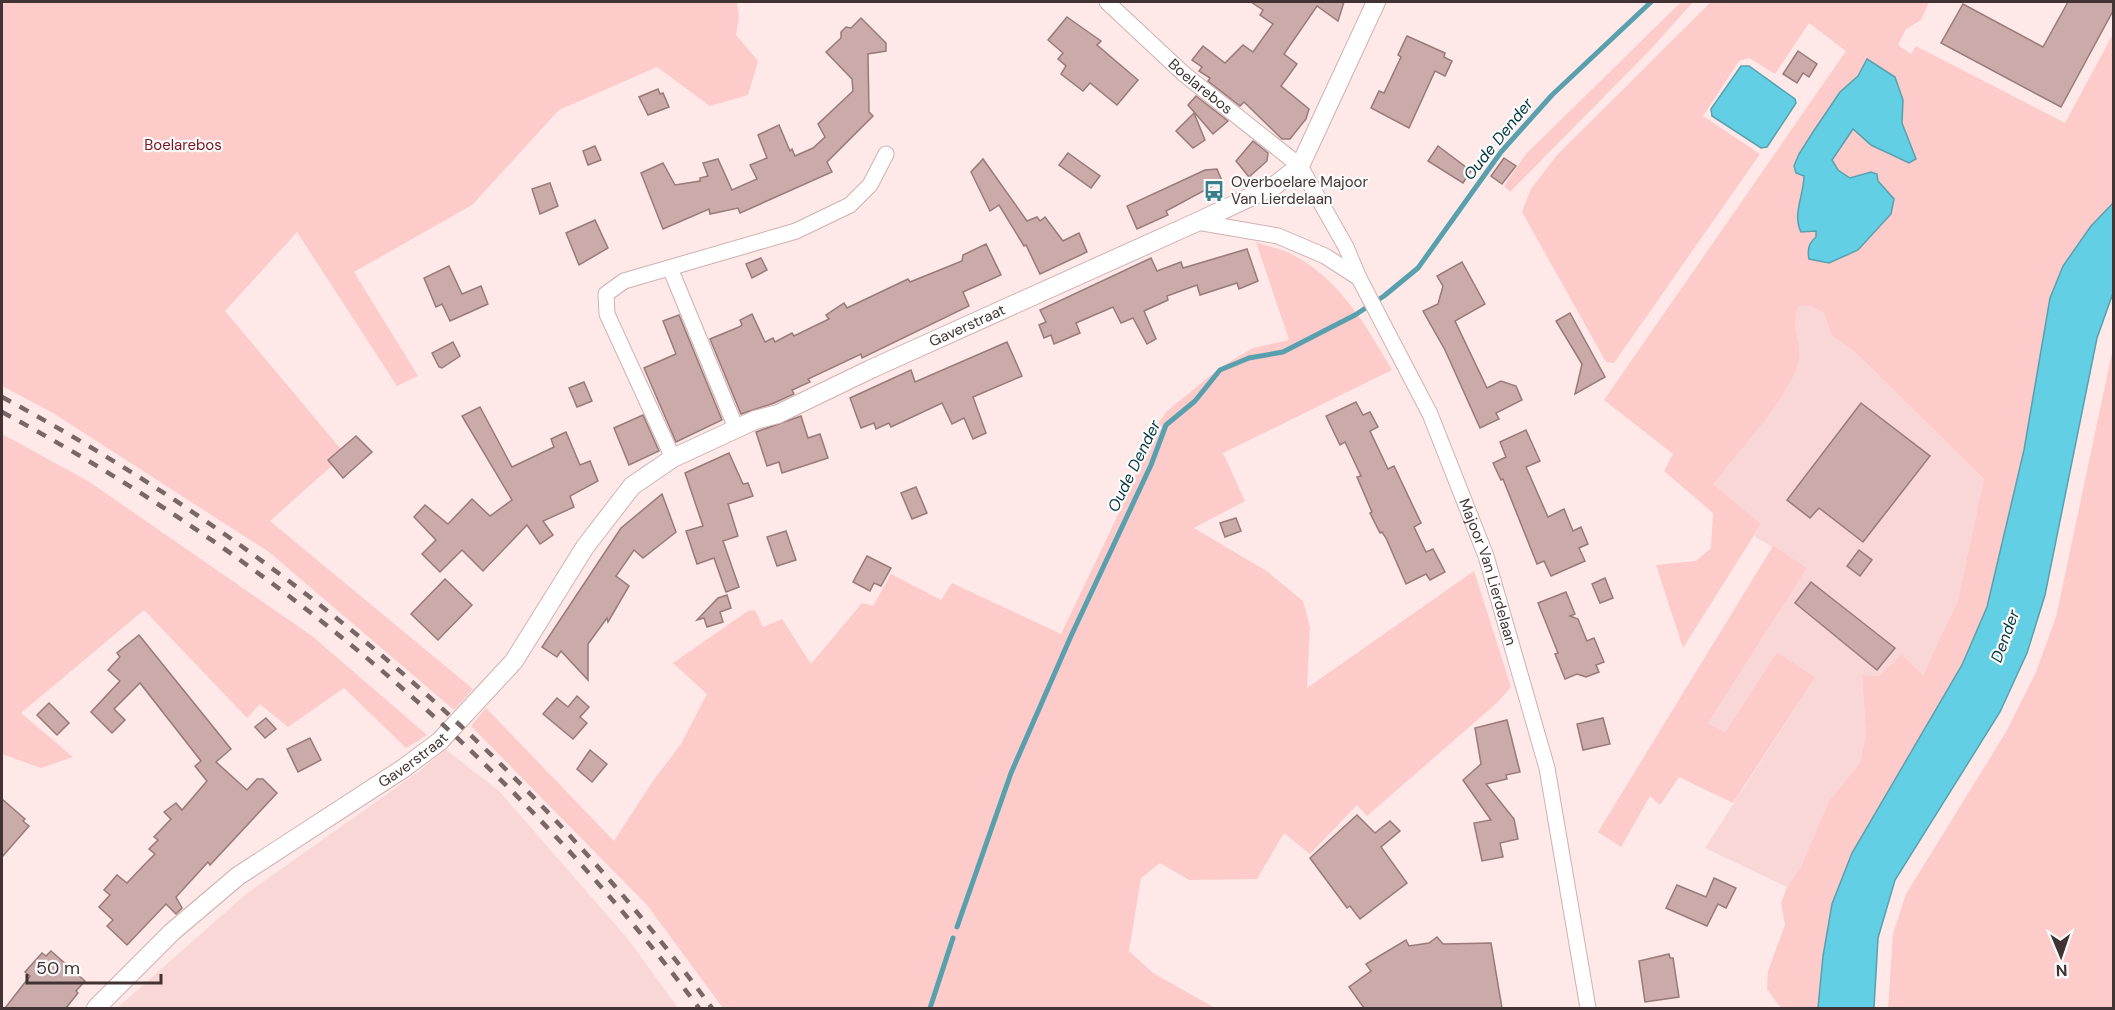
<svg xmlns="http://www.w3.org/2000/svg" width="2115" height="1010" font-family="'DM Sans',sans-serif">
  <rect width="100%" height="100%" fill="#fee9e8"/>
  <g fill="#fad7d7">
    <polygon points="1811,306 1824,313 1831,335 1855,352 1984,479 1958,600 1923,675 1902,654 1879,676 1862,675 1866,734 1860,763 1829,801 1800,869 1787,887 1705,848 1815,677 1777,652 1725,732 1708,723 1807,568 1754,536 1761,524 1712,484 1788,387 1799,357 1795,319 1798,307"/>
    <polygon points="445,749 499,791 627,938 678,1008 117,1008 246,894 421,770"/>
  </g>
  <g fill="#fccbca">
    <polygon points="2,2 737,2 739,17 736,35 758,61 748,95 710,106 657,67 559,110 472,205 354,272 418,376 397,386 297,232 225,311 345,454 270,521 473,689 454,710 269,552 53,413 2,386"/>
    <polygon points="1681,2 1693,2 1651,49 1510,192 1504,186 1526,154"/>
    <path d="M1711,2h218l-8,18 -15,9 -8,16 13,9 5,-8 149,77 48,-89v169l-22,23 -28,39 -13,33 -26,152 -37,157 -25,58 -110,188 -20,51 -9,52 -5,52h-37l-14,-19 1,-18 17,-46 -4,-22 6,-16 13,-18 29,-68 31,-38 6,-29 -4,-59 17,1 23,-22 21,21 35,-75 26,-121 -129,-127 -24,-17 -7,-22 -13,-7 -13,1c-7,22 3,33 1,51 -5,35 -63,96 -86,126l48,40 -78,124 -27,-83 40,-4 15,-13 2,-35 -49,-42 9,-17 -69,-54 242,-349 -37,-28 -34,51 -26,-16 -10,3 -36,55 57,38 -146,209 -8,-1 -84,-150 9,-23 26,-34z"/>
    <path d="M1256,242c13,5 28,7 39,14 47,26 71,70 97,114l-169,83 22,48 -51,27 74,44 35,29 7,26 -3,61 167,-117 37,116 -13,15 -131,114 -10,-11 -47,49 -26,-21 -27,46 -68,1 -29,-17 -19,15 -12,73 24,22 62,35h-492l-76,-103 -176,-179 15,-18 128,133 39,-60 28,-37 26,-50 -34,-31 75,-52 7,-1 8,17 19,-8 29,45 51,-61 11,3 18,-32 50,26 11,-17 109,51 67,-140 24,-61 14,-21 55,-45 32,-19 36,-8z"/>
    <polygon points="2113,348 2113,1008 1888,1008 1893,934 1906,894 2006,732 2036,672 2056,617"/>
    <polygon points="2,434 88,481 312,636 427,735 406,748 344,688 288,727 260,704 247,718 144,610 21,713 73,757 41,768 2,754"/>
    <polygon points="1773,546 1807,568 1708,723 1725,732 1777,652 1815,677 1733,803 1679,777 1660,805 1650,796 1621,847 1598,832"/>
  </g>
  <g fill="#63cfe4" stroke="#59a0af" stroke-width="1.5">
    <path d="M1867,59l28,18 8,23 -1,23 14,36 -7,4 -38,-18 -18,-16 -21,31 6,10 12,8 21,-6 6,2 1,7 16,18 -3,15 -33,36 -29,13 -20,-4c-2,-10 0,-16 7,-22v-6l-15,1c-9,-18 3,-37 3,-56l-8,-3 -2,-7 5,-12 14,-22 27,-40 18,-16z"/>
    <polygon points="1741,66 1749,66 1795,99 1796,103 1767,147 1761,148 1712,116 1711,109"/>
    <polygon points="2113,203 2113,293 2097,338 2045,595 2027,653 2000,712 1895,880 1878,938 1874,1008 1818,1008 1823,956 1832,904 1852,853 1962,665 1987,607 2024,450 2050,298 2063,266 2091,226"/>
  </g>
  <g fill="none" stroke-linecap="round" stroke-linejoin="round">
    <g stroke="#59a0af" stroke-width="5">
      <polyline points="957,927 1011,773 1071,636 1151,465 1166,425 1195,401 1220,370 1249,358 1283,352 1355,315 1384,296 1418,268 1501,152 1552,95 1651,2"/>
      <polyline points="930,1008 953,938"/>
    </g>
  </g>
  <g fill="#cbaaaa" stroke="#987a79" stroke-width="1.5">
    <polygon points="1251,2 1344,2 1338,21 1317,6 1284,54 1297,64 1281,86 1309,109 1306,119 1290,139 1282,139 1244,102 1240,106 1208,81 1210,78 1199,71 1202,67 1192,60 1203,46 1225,63 1243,45 1253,52 1273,24 1260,15 1263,10"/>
    <polygon points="2068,2 2114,2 2114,9 2061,107 1941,43 1963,4 2043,47"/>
    <polygon points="1067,17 1101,41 1097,45 1138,80 1117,105 1090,83 1083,91 1061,74 1066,66 1058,59 1063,53 1048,40"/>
    <polygon points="861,18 886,43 886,51 868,54 869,112 873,116 827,162 832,172 740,213 738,208 710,214 709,209 663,229 641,173 663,163 675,185 700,181 700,178 708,176 703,163 718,159 732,190 757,179 750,165 767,158 758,135 779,125 790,151 792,149 795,156 813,148 825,137 818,124 853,91 852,79 826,52 841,38 841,32 846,27 851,28"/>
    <polygon points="1407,36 1445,53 1444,57 1452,61 1445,76 1435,71 1409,128 1371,108 1379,91 1384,93 1401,57 1398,55"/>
    <polygon points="1798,51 1817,64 1809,77 1803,73 1797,83 1783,74"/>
    <polygon points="658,89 660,94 663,93 669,107 648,115 639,97"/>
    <polygon points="1196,96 1228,121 1213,134 1188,105"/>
    <polygon points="1194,113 1205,140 1193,148 1176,131"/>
    <polygon points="1253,141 1268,153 1267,161 1249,177 1236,161"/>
    <polygon points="595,146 601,160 588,165 583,151"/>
    <polygon points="1438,146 1471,171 1463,183 1428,161"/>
    <polygon points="1068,153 1100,176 1091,188 1059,165"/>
    <polygon points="1504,158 1516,166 1502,184 1491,176"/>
    <polygon points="983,159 1027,221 1037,217 1040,221 1045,217 1063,241 1079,233 1087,252 1040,274 1026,245 1024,246 999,205 990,211 971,172"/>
    <polygon points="1217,169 1222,181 1166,211 1168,215 1137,229 1127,206 1205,170"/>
    <polygon points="550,183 558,206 540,214 532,189"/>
    <polygon points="595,220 608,248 579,265 566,233"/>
    <polygon points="986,244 1001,275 963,292 969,306 862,358 861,354 808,379 810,382 792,390 794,394 774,403 741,414 710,339 739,327 742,325 740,320 752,314 765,342 773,338 775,342 792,333 794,336 829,319 826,315 844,303 847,308 908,279 910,282 962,261 963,255"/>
    <polygon points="1247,249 1258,281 1239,289 1237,283 1200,295 1197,285 1167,296 1168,300 1144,311 1156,339 1147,344 1133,318 1121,323 1113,307 1076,323 1080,333 1054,344 1051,335 1044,338 1039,325 1046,322 1040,310 1151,258 1157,271 1181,262 1183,268"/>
    <polygon points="761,258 767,270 752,278 746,264"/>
    <polygon points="1462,262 1485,304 1455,321 1487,388 1501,381 1516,386 1522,400 1496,413 1499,419 1480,428 1445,350 1423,311 1438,304 1443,286 1437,276"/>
    <polygon points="449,266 462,294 481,286 488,304 450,321 442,304 436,307 424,278"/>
    <polygon points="1570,313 1605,377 1575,394 1582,364 1556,321"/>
    <polygon points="679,315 722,420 676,442 644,368 676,354 663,321"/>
    <polygon points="453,342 460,356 442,368 439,367 432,353"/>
    <polygon points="1007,342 1022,376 973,397 986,433 973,439 964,418 952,424 942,403 891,427 889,423 876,429 874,423 861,428 850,398 911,370 915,382"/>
    <polygon points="584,382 592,401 577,407 569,388"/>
    <polygon points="1356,402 1363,415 1370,412 1378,427 1370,431 1388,469 1394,466 1421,523 1414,527 1426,552 1433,549 1445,572 1430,580 1426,574 1406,584 1386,538 1382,532 1380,533 1370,513 1372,512 1357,477 1361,476 1345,442 1340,445 1326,416"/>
    <polygon points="1861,403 1930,456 1863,542 1819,508 1810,518 1787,500"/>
    <polygon points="480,407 512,467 554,447 551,439 566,432 580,465 590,461 598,481 570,496 574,507 543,521 553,535 540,544 527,525 483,571 462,550 440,572 422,554 436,540 414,517 425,505 448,524 472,499 490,516 512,500 462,416"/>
    <polygon points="643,415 659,451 629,465 614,428"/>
    <polygon points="801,416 808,438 820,434 828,458 782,473 779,462 767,466 756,432"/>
    <polygon points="1526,430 1540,461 1526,467 1548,517 1564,509 1573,531 1581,527 1588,544 1579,548 1585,561 1551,576 1544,561 1537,564 1503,479 1501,480 1493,463 1506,457 1500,442"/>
    <polygon points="356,436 372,452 343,478 328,460"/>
    <polygon points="729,453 743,484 748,483 753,496 728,504 738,536 723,541 739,587 726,592 714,558 697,564 686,531 703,526 685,473"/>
    <polygon points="916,487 927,513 912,519 901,493"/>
    <polygon points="662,494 676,532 643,558 634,550 616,576 629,586 608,622 607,618 588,644 588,680 561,651 557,657 542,647 621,528"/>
    <polygon points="1236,518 1241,531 1225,537 1220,523"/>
    <polygon points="786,531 796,560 777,566 767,537"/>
    <polygon points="1859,550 1872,560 1860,576 1847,566"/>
    <polygon points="867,556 891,568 881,586 874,583 870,591 853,582"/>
    <polygon points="1605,578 1613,598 1600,603 1592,584"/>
    <polygon points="445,579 472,605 438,640 411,614"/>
    <polygon points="1811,582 1895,648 1877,670 1795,603"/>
    <polygon points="1566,592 1575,614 1570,616 1578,619 1587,641 1594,638 1604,662 1596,665 1599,672 1586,677 1577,674 1565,679 1555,654 1558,653 1538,603"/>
    <polygon points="727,595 731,608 720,612 723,622 707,627 704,618 697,620 718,598"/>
    <polygon points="139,635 231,749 216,762 247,790 257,779 263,779 277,793 210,865 208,862 176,897 182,908 176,914 166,904 127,945 107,926 113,920 99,907 110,895 104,890 117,875 127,883 145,864 155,854 149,849 158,840 154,837 171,819 164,812 176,803 182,810 207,781 195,766 201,761 140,683 114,709 125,720 112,733 91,712 120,681 108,670 120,657 117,653"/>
    <polygon points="577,696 589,707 580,717 587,723 573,739 543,714 557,698 568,707"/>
    <polygon points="49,703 69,723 57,735 37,715"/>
    <polygon points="266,718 276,729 265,738 255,727"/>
    <polygon points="1603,718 1610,744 1583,750 1577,724"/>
    <polygon points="1507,720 1520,772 1506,775 1507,779 1486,784 1514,819 1518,839 1500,843 1503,857 1482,861 1474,823 1491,820 1463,780 1481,764 1475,728"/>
    <polygon points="310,738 321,760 298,772 287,749"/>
    <polygon points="590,750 607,764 592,782 577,769"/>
    <polygon points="2,799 25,819 23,821 29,826 2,857"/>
    <polygon points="1357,815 1375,833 1390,821 1400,831 1381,847 1407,883 1360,919 1350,906 1347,908 1310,858"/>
    <polygon points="1714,878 1736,888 1726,908 1718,904 1707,926 1666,908 1677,885 1706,897"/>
    <polygon points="1437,937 1443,944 1491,943 1502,1008 1364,1008 1349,987 1371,971 1366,964 1406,940 1409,946 1429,943"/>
    <polygon points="51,951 85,981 76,991 78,993 66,1008 5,1008 30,976 25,972 42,953 46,956"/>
    <polygon points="1669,954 1670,958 1673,958 1679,997 1645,1002 1639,961"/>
  </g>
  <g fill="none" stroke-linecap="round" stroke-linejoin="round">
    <defs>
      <g id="minor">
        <path id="s1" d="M1107,2l77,72 116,92 46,81 13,31 71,136 56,142 61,212 41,240"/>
        <polyline points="1197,222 1278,236 1325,256 1359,278"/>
        <polyline points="670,268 736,428"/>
        <polyline points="673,458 607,314 606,294 624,281 796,231 850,205 870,185 886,154"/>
      </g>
      <g id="tertiary">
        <path id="s2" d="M96,1008l76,-76 66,-56 166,-108 36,-27 74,-80 71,-114 47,-61 41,-28 82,-38 23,-6 93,-45 326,-147 77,-36 26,-20 76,-164"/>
      </g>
    </defs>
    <use href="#minor" stroke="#d1b0af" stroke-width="17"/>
    <use href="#tertiary" stroke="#d1b0af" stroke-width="20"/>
    <use href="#minor" stroke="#fff" stroke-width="15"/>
    <use href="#tertiary" stroke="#fff" stroke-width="18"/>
    <g stroke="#776766" stroke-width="4.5" stroke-dasharray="10 10" stroke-linecap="butt">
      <path d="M2,397c276,148 524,358 710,611"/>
      <path d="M2,412c272,146 512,348 697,596"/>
    </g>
  </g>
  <defs>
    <symbol id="bus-bare" viewBox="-9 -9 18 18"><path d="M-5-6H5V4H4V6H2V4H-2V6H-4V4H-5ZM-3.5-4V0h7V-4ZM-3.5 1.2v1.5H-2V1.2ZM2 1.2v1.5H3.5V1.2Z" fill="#397e8b" stroke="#fbfbfb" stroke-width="2.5" paint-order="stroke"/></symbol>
  </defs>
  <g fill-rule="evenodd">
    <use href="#bus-bare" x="1199" y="176" width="30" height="30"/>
  </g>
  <g text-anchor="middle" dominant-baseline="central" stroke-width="4.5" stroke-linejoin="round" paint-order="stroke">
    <g font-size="15" fill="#413333" stroke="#fbfbfb">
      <text stroke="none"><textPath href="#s1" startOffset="126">Boelarebos</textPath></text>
      <text stroke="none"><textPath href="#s2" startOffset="1130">Gaverstraat</textPath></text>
      <text stroke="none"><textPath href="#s1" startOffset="702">Majoor Van Lierdelaan</textPath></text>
      <text stroke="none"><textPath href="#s2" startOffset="404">Gaverstraat</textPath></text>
    </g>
    <g font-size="15" fill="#791523" stroke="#fbfbfb">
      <text x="183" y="145">Boelarebos</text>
    </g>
    <g font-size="15" fill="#413333" stroke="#fbfbfb" text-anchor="start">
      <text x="1231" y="182">Overboelare Majoor<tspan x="1231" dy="17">Van Lierdelaan</tspan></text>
    </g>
    <g font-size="16" font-style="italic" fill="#00363f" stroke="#fbfbfb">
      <text transform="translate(1498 139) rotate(-51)">Oude Dender</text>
      <text transform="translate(1134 466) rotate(-64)">Oude Dender</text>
      <text transform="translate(2005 636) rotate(-70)">Dender</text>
    </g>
  </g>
  <rect width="2115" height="1010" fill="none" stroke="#413333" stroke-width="6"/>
  <g transform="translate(2061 956) rotate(178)" stroke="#fbfbfb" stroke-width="4.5" paint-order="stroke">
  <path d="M0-4.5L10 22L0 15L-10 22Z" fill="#413333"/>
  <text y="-9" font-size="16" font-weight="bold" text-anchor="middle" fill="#413333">N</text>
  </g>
  <path d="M27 974v9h134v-9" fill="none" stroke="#413333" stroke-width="3"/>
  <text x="36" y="974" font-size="18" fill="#413333" stroke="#fbfbfb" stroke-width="4.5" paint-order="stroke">50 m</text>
</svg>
